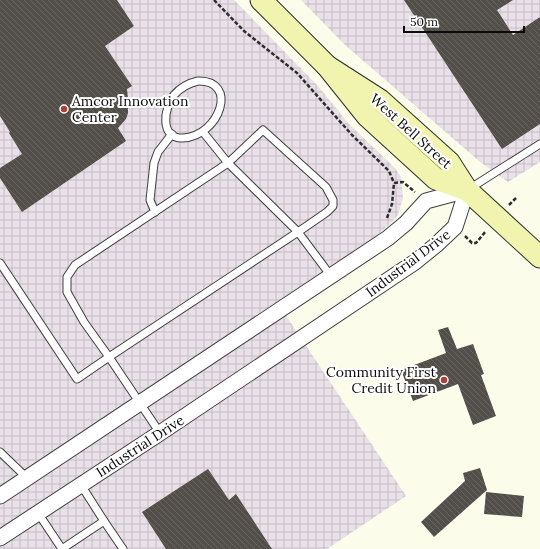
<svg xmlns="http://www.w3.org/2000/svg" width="540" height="549" font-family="Lora,serif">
  <defs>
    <pattern id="industrial-grid" width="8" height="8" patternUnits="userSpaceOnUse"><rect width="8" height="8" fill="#e9e0e8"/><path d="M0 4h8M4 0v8" fill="none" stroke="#c6bfc6"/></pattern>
    <pattern id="building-back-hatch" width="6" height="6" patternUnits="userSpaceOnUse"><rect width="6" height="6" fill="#524e49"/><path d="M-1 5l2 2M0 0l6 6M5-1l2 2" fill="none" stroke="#66635f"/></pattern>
  </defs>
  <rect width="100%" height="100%" fill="#fcfceb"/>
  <g fill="url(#industrial-grid)">
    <polygon points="0,0 234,0 318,86 349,124 395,168 401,177 403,198 398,215 392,222 380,233 277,302 406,496 327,549 0,549"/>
    <polygon points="301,0 540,0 540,162 508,182 479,161 345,45"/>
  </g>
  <g fill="url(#building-back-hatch)">
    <polygon points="0,0 117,0 134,26 105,46 132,86 127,89 128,99 128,113 126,119 118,128 126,141 22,212 0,178 0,168 22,154 9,133 10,132 0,116"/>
    <polygon points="404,0 513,0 497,10 513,35 540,17 540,124 502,149"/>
    <polygon points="448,327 457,349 473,344 484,374 481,375 496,416 473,425 458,384 413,401 401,370 446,353 438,330"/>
    <polygon points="480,468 487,490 434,537 421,522 465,481 463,473"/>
    <polygon points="208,469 229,500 236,494 272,549 166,549 142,512"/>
    <polygon points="486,492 524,496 522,517 484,514"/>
  </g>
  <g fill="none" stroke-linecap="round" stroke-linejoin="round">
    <defs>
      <g id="service">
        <path d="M198,81c41,-1 22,55 -15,57 -24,1 -19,-31 -9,-43 7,-8 15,-12 24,-14z"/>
        <polyline points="203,132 228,163 263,130 326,187 333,200 333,206 327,212 298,232 109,357 84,322 67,292 67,277 75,265 228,163 294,228 298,232 331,276"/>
        <polyline points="469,189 540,144"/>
        <polyline points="155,212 150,200 154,163 158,152 172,134"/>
        <polyline points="0,263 77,379 109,357 160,433"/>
        <polyline points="0,452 27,478"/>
        <polyline points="81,485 104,521"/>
        <polyline points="38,513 62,549"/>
        <polyline points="62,549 104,521 123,549"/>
      </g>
      <g id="minor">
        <polyline points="0,496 388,238 406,223 426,201 467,190"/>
        <polyline points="0,538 160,433 415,262 436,245 455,227 467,190"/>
      </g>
      <g id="secondary">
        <polyline points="261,0 327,66 367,116 436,179 467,190"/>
        <polyline points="327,66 380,100 449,162 467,190 540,257"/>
      </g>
    </defs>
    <use href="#service" stroke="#3e3e3e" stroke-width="9"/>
    <use href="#minor" stroke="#3e3e3e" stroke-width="17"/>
    <use href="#secondary" stroke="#2d2d2d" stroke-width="23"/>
    <g stroke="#2d2d2d" stroke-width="2.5" stroke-dasharray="4 2" stroke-linecap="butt">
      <polyline points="214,0 244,31 297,73 352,135 389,171 394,183"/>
      <polyline points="509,205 516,198"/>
      <polyline points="387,218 392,204 394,183 403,182 415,192"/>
      <polyline points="465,236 472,243 476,243 486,231"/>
    </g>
    <use href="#service" stroke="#fff" stroke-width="7"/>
    <use href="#minor" stroke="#fff" stroke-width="15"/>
    <use href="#secondary" stroke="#f1f4af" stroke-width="21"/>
  </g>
  <g fill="#a84236" stroke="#fff" stroke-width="1.5">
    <circle cx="64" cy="109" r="4"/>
    <circle cx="444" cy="380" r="4"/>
  </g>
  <g text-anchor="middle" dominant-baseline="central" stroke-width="4" stroke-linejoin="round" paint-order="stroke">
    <g font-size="14" fill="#0b0b0b" stroke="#fff" text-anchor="start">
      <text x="72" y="101">Amcor Innovation<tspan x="72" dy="16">Center</tspan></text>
      <text x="436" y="372" text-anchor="end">Community First<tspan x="436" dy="16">Credit Union</tspan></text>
    </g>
    <g font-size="14" fill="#0b0b0b" stroke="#fff">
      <text transform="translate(411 131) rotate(42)">West Bell Street</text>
      <text transform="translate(408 263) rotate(-37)">Industrial Drive</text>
      <text transform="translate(140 446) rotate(-33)">Industrial Drive</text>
    </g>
  </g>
  <path d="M404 26v6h120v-6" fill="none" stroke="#0b0b0b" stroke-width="2"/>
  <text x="410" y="26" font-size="12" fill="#0b0b0b" stroke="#ffffff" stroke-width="3" paint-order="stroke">50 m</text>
</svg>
